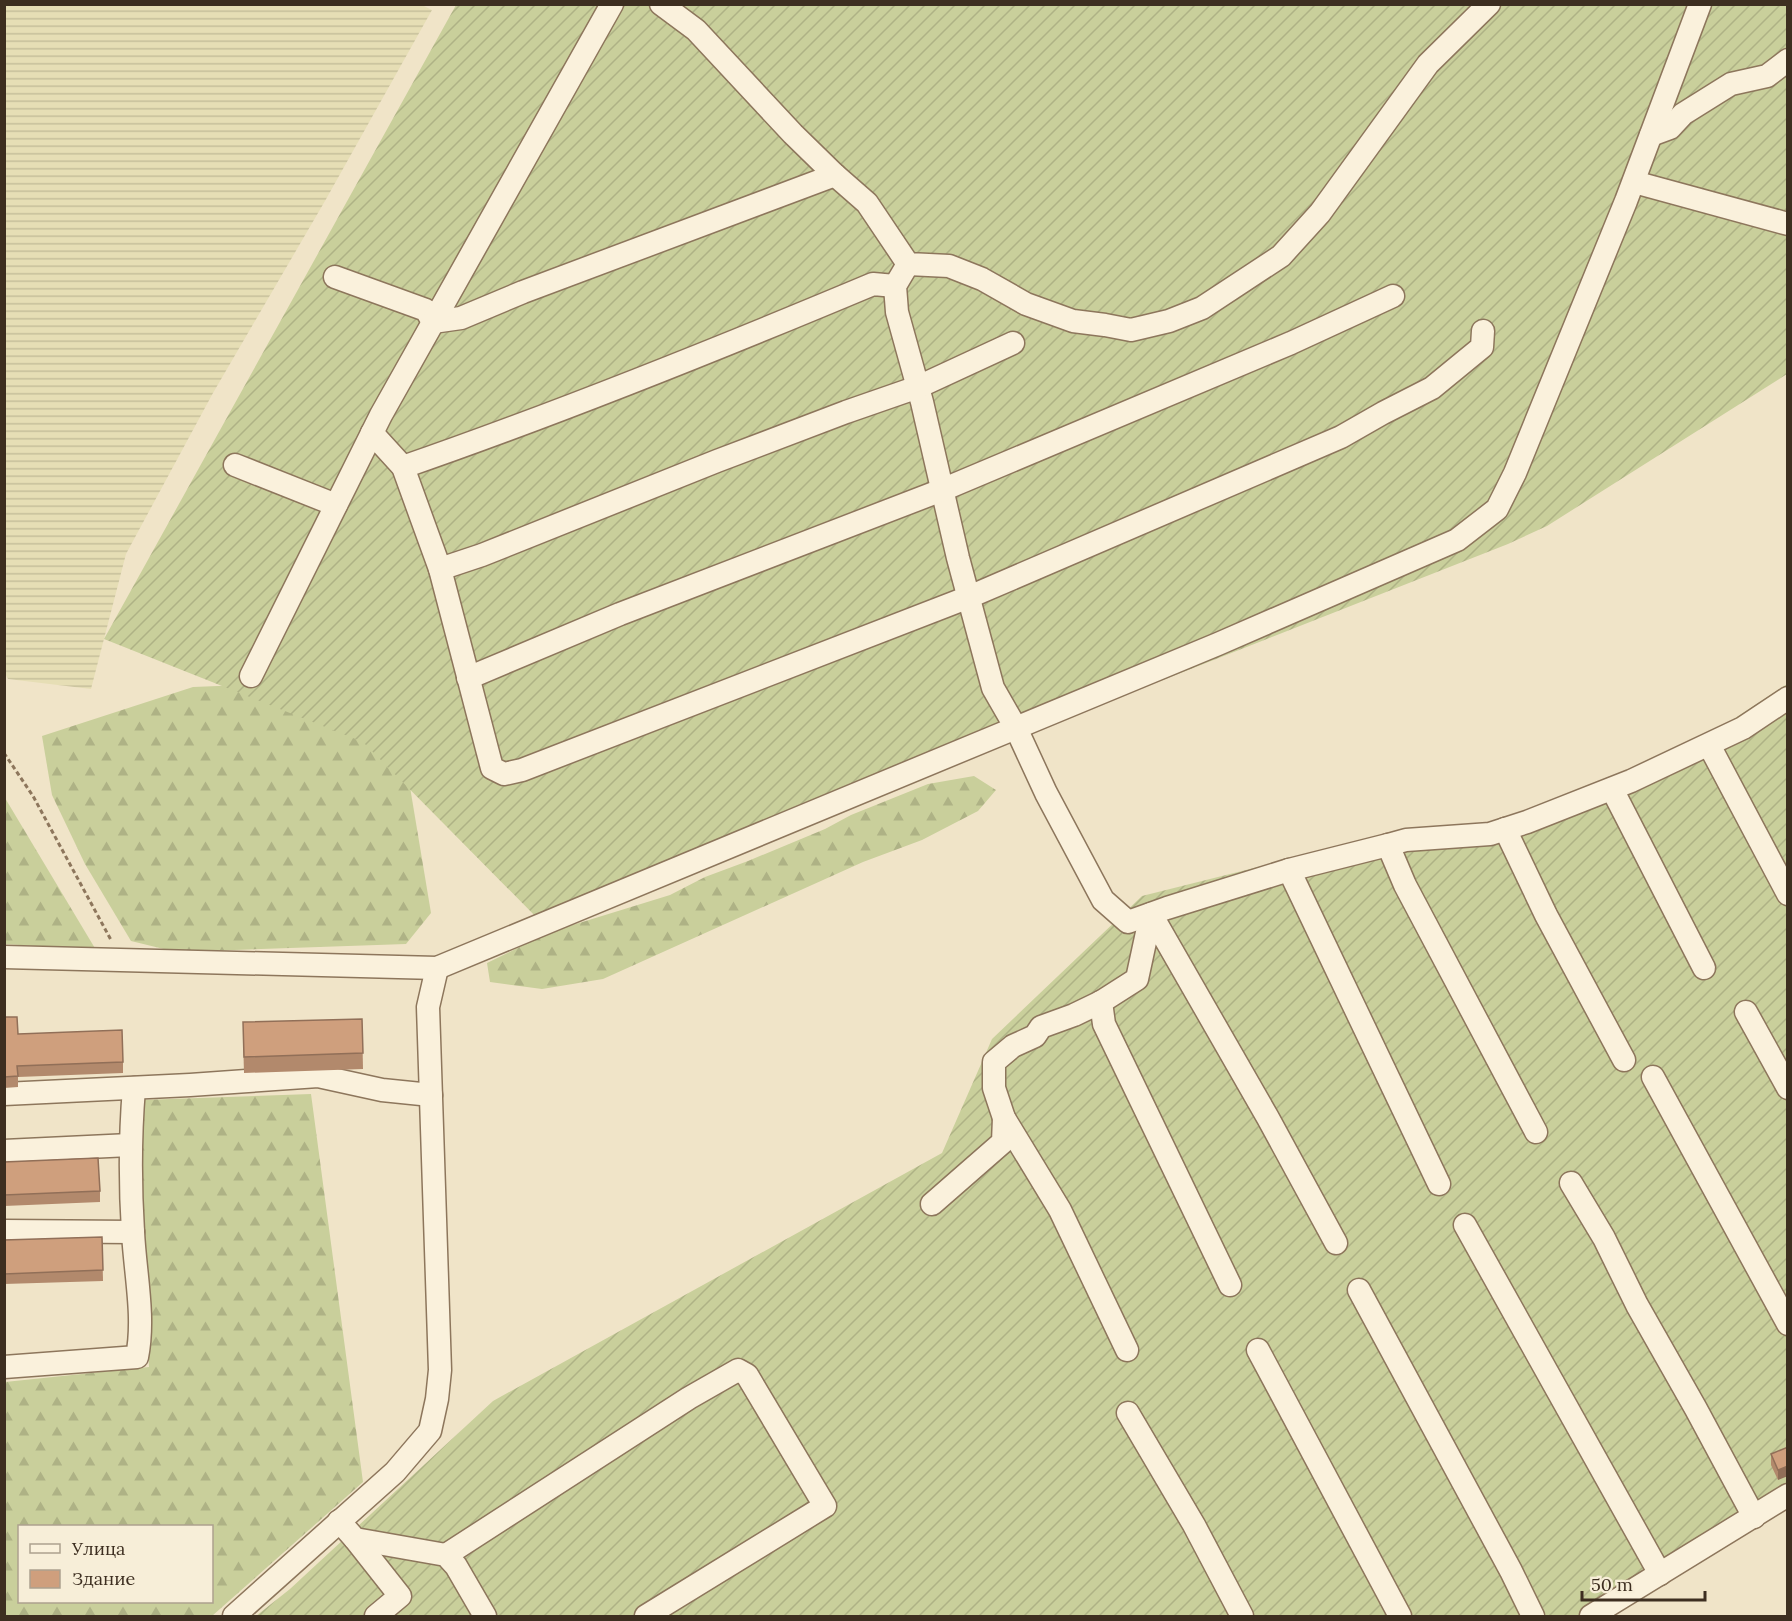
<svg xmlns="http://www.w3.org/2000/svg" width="1792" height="1621" font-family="Lora,serif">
  <defs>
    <pattern id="farmland-rules" width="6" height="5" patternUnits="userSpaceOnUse" patternTransform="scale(1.5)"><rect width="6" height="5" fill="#e6deb5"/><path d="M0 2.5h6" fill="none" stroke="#c6bf9b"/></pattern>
    <pattern id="forest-firs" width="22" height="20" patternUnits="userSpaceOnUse" patternTransform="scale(1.5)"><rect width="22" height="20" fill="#c9cf9b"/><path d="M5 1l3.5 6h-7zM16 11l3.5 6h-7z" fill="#aeb285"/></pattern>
    <pattern id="garden-furrows" width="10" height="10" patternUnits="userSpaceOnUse" patternTransform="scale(1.5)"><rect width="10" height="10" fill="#c9cf9b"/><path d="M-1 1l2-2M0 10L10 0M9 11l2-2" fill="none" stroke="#aeb285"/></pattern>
  </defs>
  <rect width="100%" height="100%" fill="#f0e4c8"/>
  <polygon fill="url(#farmland-rules)" points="420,4 432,10 325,201 213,393 126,554 91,689 8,679 5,673 4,5"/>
  <g fill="url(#forest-firs)" fill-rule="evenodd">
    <polygon points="272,684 384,702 410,787 431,913 406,944 176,952 131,941 85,864 52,795 42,736 193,687"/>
    <polygon points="974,776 996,790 978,811 922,840 863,862 603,979 542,989 490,982 487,963 550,932 670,895 705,877 748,861 825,829 851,815 928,784"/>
    <polygon points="5,798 96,950 5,944"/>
    <path d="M311,1094l52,388 -151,134h-207v-234l144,-15 -7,-164v-103zM20,1526h192v76h-192z"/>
  </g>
  <g fill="url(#garden-furrows)">
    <polygon points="456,5 1787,5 1787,374 1547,526 1508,544 543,924 363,742 104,639"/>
    <polygon points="1787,684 1787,1502 1593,1616 256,1616 290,1589 493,1401 942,1153 992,1039 1142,896 1394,833 1503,821 1702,740"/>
  </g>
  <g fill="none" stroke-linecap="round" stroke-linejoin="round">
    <defs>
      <g id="minor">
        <polyline points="661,4 696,30 793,134 835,175 867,203 908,264 949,266 982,279 1026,304 1073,321 1105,325 1131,330 1169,321 1202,308 1281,256 1320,213 1428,64 1489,4"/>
        <polyline points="1651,135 1670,128 1683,114 1731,84 1767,76 1788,60"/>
        <polyline points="1634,182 1788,224"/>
        <polyline points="908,264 895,286 897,312 922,402 958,558 993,688 1016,728 1046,793 1103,900 1128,922 1167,908 1289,870 1388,845 1406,840 1490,834 1527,822 1631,781 1743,728 1788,698"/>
        <polyline points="335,277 426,310 433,322 461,318 523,292 835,175"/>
        <polyline points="372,433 403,467 440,569 492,768 504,774 522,770 969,597 1341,437 1383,413 1432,388 1482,347 1483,331"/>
        <polyline points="235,465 336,505"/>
        <path d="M403,467c159,-55 315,-118 470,-183l22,2"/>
        <polyline points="440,569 482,555 717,461 846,412 918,387 1013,343"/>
        <polyline points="251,676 381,415 612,4"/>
        <polyline points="468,678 620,614 942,490 1291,343 1393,296"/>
        <polyline points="1709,745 1788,894"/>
        <polyline points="1612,789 1704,968"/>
        <polyline points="1505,829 1546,915 1624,1060"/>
        <polyline points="1388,845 1405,885 1536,1132"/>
        <polyline points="1289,870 1439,1184"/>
        <polyline points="4,957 437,968 1218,644 1457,540 1497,509 1515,473 1626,201 1700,4"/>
        <polyline points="1101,1002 1104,1024 1230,1285"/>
        <polyline points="1746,1012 1788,1088"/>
        <polyline points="1653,1077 1788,1324"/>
        <polyline points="4,1094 190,1085 318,1076 382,1090 431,1095"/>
        <polyline points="4,1151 130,1145"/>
        <polyline points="1571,1183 1604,1238 1637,1305 1696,1409 1754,1517"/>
        <polyline points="932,1204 1003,1142 1004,1118"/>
        <polyline points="1465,1225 1660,1574"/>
        <polyline points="4,1231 133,1232"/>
        <polyline points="1359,1290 1511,1571 1533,1616"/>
        <polyline points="1127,1350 1060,1210 1004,1118 994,1088 994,1062 1013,1046 1035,1036 1041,1027 1074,1015 1101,1002 1137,979 1151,914 1268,1118 1336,1243"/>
        <polyline points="1258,1350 1400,1616"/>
        <path d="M4,1367l133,-10c8,-40 -2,-84 -4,-125 -3,-48 -3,-96 1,-144"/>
        <polyline points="1128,1413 1194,1525 1242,1616"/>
        <polyline points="339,1521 355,1539 446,1555 456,1566 485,1616"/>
        <polyline points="355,1539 400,1596 376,1616"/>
        <polyline points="446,1555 689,1398 738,1370 747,1375 825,1506 646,1616"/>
        <polyline points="234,1616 395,1472 430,1431 437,1399 440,1370 428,1007 437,968"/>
        <polyline points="1591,1616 1788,1495"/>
      </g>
    </defs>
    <use href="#minor" stroke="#8d765c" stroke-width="25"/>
    <polyline stroke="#8d765c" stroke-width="3" stroke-dasharray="4.5 3" stroke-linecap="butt" points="4,753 33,796 111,940"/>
    <use href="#minor" stroke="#faf1dc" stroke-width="22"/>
  </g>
  <g fill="#b2896c">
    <polygon points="4,1017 18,1034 123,1062 123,1073 18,1077 18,1087 4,1088"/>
    <polygon points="362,1019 363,1069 244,1073 243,1038"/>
    <polygon points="4,1162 100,1191 100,1202 4,1206"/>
    <polygon points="102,1237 103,1281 4,1284 4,1240"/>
    <polygon points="1788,1447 1778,1480 1771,1465 1771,1454"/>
  </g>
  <polygon fill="#916f58" points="1788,1466 1788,1476 1778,1480 1778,1470"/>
  <g fill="#cf9f7d" stroke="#916f58" stroke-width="1.5">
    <polygon points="4,1017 17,1017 18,1034 122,1030 123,1062 17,1066 18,1076 4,1077"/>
    <polygon points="362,1019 363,1053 244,1057 243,1022"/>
    <polygon points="98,1158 100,1191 4,1195 4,1162"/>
    <polygon points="102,1237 103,1270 4,1274 4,1240"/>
    <polygon points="1788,1447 1788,1466 1778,1470 1771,1454"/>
  </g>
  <rect width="1792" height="1621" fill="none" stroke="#3d2e20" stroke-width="12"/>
  <rect x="18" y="1525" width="195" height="78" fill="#f7eed8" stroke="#ada18e" stroke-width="1.5"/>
  <rect x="30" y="1544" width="30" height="9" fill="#faf1dc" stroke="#ada18e" stroke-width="1.5"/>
  <text x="72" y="1555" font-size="18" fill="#3d2e20">Улица</text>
  <rect x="30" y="1570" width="30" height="18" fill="#cf9f7d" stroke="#ada18e" stroke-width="1.5"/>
  <text x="72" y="1585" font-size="18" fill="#3d2e20">Здание</text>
  <path d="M1582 1591v9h123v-9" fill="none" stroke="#3d2e20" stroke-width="3"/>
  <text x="1591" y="1591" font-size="18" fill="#3d2e20" stroke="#f7eed8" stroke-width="4.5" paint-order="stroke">50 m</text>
</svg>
